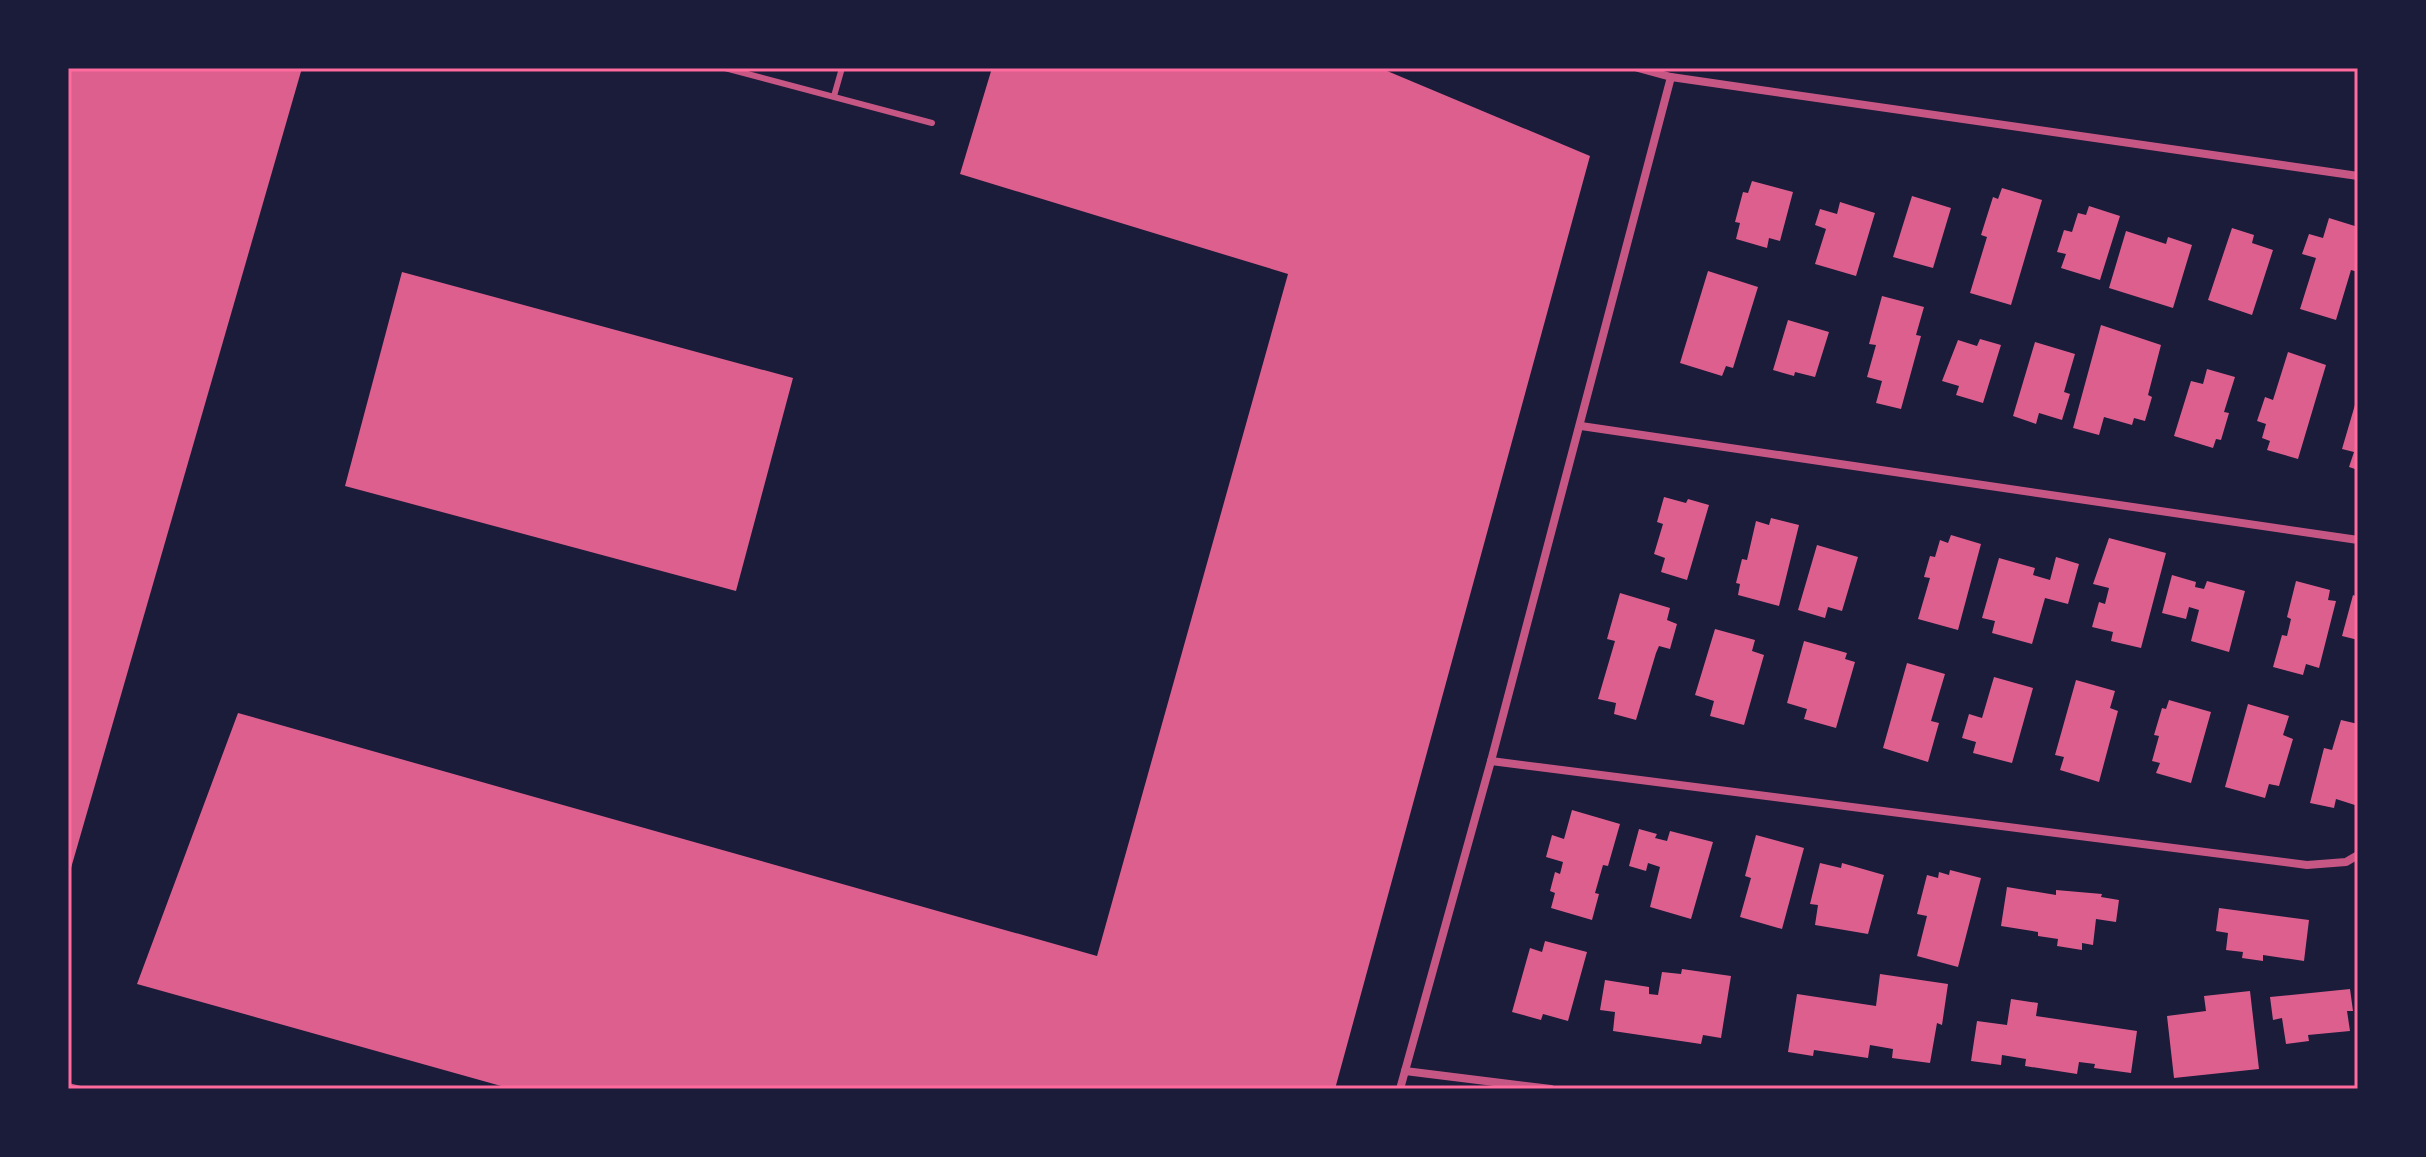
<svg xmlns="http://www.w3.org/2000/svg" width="2426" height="1157" font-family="Overpass,sans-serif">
  <rect width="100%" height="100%" fill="#1b1b3a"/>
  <g fill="#dd5f8e">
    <polygon points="68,68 302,68 69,875 68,875"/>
    <polygon points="992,68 1380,68 1590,156 1335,1089 512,1089 137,984 238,713 1097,956 1288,274 960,174"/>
    <polygon points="1752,181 1793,192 1780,241 1769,238 1767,248 1736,239 1740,223 1735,222 1743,192 1748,193"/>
    <polygon points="2002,188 2042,200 2011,305 1970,293 1987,237 1981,235 1993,197 1998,199"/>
    <polygon points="1912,196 1951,208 1933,268 1893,257"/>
    <polygon points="1840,202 1875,213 1856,276 1815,264 1826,229 1815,225 1820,209 1837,214"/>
    <polygon points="2089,206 2120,216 2100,280 2061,268 2066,254 2057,252 2064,230 2072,232 2078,213 2086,215"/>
    <polygon points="2329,218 2358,227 2358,272 2351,270 2336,320 2300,309 2316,258 2302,254 2309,234 2323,238"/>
    <polygon points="2232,228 2254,235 2252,243 2273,250 2252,315 2208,300"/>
    <polygon points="2126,231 2166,244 2168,237 2192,245 2173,308 2109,288"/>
    <polygon points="1708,271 1758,287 1733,368 1726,366 1722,376 1680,363"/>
    <polygon points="402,272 793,378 736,591 345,486"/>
    <polygon points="1882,296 1924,307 1916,335 1921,336 1901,409 1876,403 1882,381 1867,377 1876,345 1869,344"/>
    <polygon points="1788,320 1829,332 1815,377 1795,372 1794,376 1773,370"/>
    <polygon points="2101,325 2161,345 2148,395 2152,397 2145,421 2134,418 2132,425 2104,417 2099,435 2073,428"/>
    <polygon points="1980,339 2001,345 1983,403 1956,395 1959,386 1942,381 1958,340 1977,346"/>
    <polygon points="2035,342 2075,354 2064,392 2070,394 2062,420 2039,413 2036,424 2013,416"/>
    <polygon points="2288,352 2326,365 2298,459 2267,450 2270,441 2262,438 2266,424 2257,421 2265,397 2273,400"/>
    <polygon points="2207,369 2235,377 2224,412 2229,413 2221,440 2216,439 2213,448 2174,436 2191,381 2203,384"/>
    <polygon points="2357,398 2358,398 2358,470 2349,467 2354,452 2342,449"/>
    <polygon points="1664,497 1686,503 1688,499 1709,505 1687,580 1661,572 1665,558 1654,554 1663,524 1657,522"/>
    <polygon points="1771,518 1799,525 1779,606 1738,595 1740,584 1736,583 1742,559 1747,560 1756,521 1769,525"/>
    <polygon points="1951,535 1981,544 1958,630 1918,619 1930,578 1924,577 1930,556 1935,557 1940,540 1948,543"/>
    <polygon points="2109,538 2166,553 2141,648 2111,641 2113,632 2092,627 2099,602 2105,604 2109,588 2093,584"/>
    <polygon points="1817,545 1858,557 1842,611 1828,607 1825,618 1798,610"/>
    <polygon points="2056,557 2079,564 2068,604 2045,598 2032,644 1992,633 1995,621 1982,618 1999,558 2035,568 2033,575 2050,580"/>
    <polygon points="2172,575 2196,582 2195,587 2204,589 2207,581 2245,591 2229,652 2191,641 2199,610 2189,607 2186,619 2162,613"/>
    <polygon points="2296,581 2330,590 2328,600 2336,601 2319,668 2306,664 2303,675 2273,667 2282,635 2287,636 2291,619 2287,617"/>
    <polygon points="1620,593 1670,608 1667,620 1677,624 1670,649 1659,646 1656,653 1636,720 1614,714 1616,703 1598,699 1615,641 1607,639"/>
    <polygon points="2353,595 2358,597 2358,640 2342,636"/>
    <polygon points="1715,629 1755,640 1752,651 1764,655 1744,725 1710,716 1714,701 1695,695"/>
    <polygon points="1804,641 1847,653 1845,659 1855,662 1836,728 1804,719 1807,709 1787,703"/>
    <polygon points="1907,663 1945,674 1931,721 1939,723 1928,762 1883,748"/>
    <polygon points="1994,677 2033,688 2012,763 1973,753 1976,742 1962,738 1969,714 1982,718"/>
    <polygon points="2076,680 2115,691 2110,708 2118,711 2099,782 2060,770 2064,757 2055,755"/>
    <polygon points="2169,700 2211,712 2191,783 2156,773 2160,763 2152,761 2159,736 2154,735 2162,708 2166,709"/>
    <polygon points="2248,704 2289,716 2283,735 2293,739 2279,786 2269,784 2265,798 2225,787"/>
    <polygon points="2341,720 2358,724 2358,806 2336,799 2334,808 2310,803 2324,748 2332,750"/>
    <polygon points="1572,810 1620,824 1608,866 1603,865 1595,893 1599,894 1592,920 1551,908 1555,893 1550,891 1555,872 1560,874 1563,862 1546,857 1552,835 1564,839"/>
    <polygon points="1639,829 1657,834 1655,838 1667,841 1670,831 1713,842 1691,919 1650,907 1660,867 1648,863 1646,871 1629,866"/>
    <polygon points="1756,835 1804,848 1782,929 1740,917 1751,878 1745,876"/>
    <polygon points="1820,863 1841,868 1842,863 1884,875 1868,934 1815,925 1818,905 1810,904"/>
    <polygon points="1950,870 1981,878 1958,967 1917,956 1927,916 1917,914 1927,875 1938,878 1939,872 1949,875"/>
    <polygon points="2007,887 2056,895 2056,890 2102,894 2101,897 2119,900 2116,922 2096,919 2093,945 2082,943 2082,950 2057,946 2058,939 2038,936 2038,932 2001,926"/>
    <polygon points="2219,908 2309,920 2304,961 2263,955 2263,961 2242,958 2243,952 2226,950 2228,933 2216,931"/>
    <polygon points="1545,941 1587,952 1568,1021 1543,1014 1541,1020 1512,1012 1530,948 1542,952"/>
    <polygon points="1682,969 1731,976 1721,1038 1703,1035 1701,1044 1613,1031 1615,1012 1600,1010 1605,980 1649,987 1649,994 1658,995 1662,972 1681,974"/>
    <polygon points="1880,974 1948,984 1942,1025 1937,1023 1930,1063 1892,1058 1893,1049 1870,1045 1868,1058 1814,1050 1813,1056 1788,1052 1797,994 1876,1006"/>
    <polygon points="2350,989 2353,1011 2347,1011 2350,1031 2308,1035 2309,1041 2286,1044 2282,1018 2273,1020 2270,997"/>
    <polygon points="2250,991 2259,1069 2174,1078 2167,1016 2206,1011 2204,996"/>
    <polygon points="2011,999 2038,1003 2036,1016 2137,1031 2131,1073 2094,1068 2095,1064 2079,1062 2077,1074 2025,1066 2026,1059 2002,1055 2001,1065 1971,1061 1977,1021 2007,1025"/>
  </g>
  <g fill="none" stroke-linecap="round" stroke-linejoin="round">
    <g stroke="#c65784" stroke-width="6">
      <polyline points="725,68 932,123"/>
      <polyline points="834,96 842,68"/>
      <polyline points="68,1086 80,1089"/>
    </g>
    <g stroke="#c65784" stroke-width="8">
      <polyline points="1638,68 1671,77 2358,176"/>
      <polyline points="1581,426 2358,540"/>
      <polyline points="1491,761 2307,865 2346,862 2358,855"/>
      <polyline points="1405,1071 1551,1089"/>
      <polyline points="1400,1089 1491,761 1671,77"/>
    </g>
  </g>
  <rect width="2426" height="1157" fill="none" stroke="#1b1b3a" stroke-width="140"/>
  <rect x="70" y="70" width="2286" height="1017" fill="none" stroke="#ff6b9d" stroke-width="3"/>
</svg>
